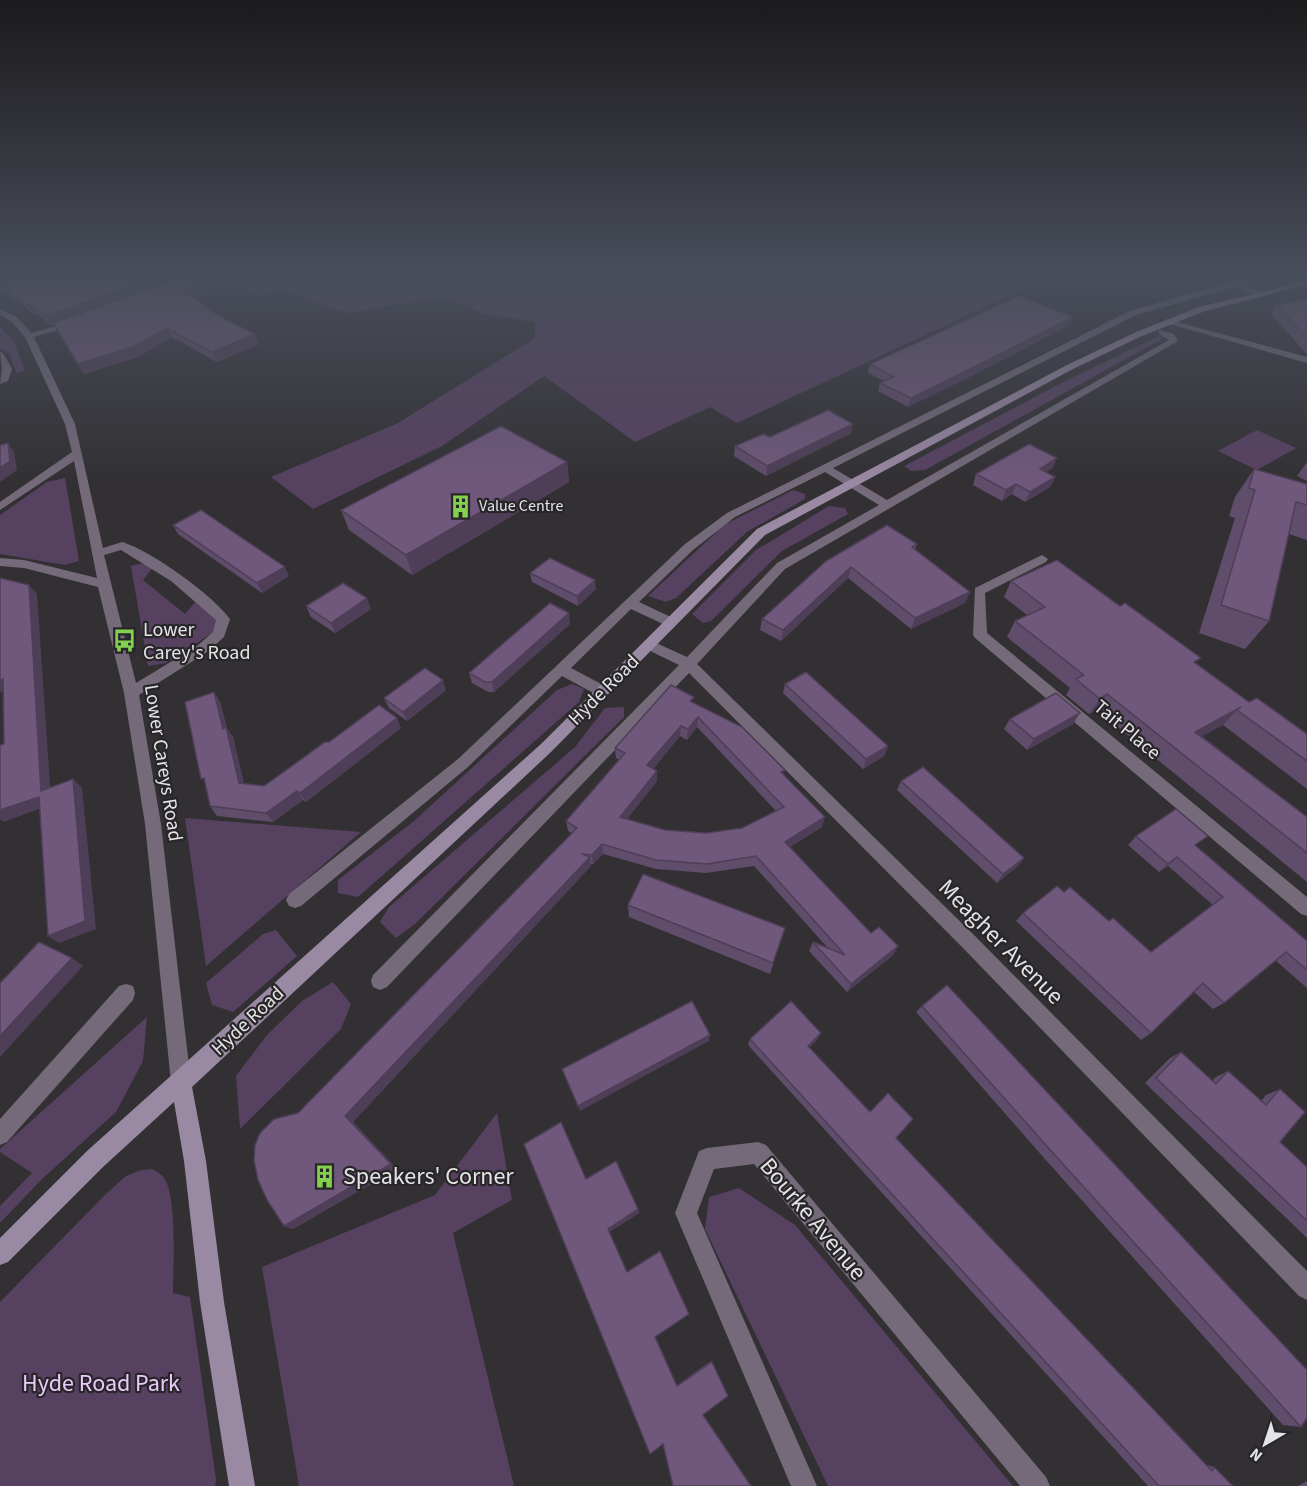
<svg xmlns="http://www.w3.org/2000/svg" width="1307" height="1486" font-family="'Source Sans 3',sans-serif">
  <rect width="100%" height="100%" fill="#323033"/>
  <g fill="#574161">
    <polygon points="206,275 1083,275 1020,291 737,423 710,407 635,442 544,376 442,446 313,509 271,477 398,423 535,338 535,322 485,314 443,296 347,313 279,289 260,297 222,275 211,277"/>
    <polygon points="0,327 13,340 25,370 17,373 9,354 0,348"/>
    <polygon points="1159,336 1162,338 1160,340 925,470 911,471 904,466 1069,379"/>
    <polygon points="1257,430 1296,448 1257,470 1218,451"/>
    <polygon points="65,478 79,561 65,565 0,554 0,515 47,482"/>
    <polygon points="793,490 805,494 805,499 747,532 676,598 666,602 648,596 724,525"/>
    <polygon points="829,506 845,508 848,514 782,551 711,621 703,623 692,614 756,550"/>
    <polygon points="148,562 154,566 143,580 185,614 197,600 218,619 215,631 166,663 148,666 131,566"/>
    <polygon points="572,684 584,689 579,702 358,897 338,893 338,880 414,821 557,690"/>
    <polygon points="624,707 624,717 415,924 396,938 380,922 389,907 575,747 605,708"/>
    <polygon points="185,818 361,832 206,966"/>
    <polygon points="276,930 297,956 233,1012 212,1005 206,983 263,934"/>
    <polygon points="333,982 351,1004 341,1029 240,1129 236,1076 267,1035 302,1001"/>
    <polygon points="147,1017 143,1061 116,1112 42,1179 0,1223 0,1206 32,1173 0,1152 0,1149"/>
    <polygon points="497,1113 512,1200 453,1233 514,1486 299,1486 262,1267 435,1195"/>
    <path d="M152,1169c6,3 10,5 14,12 11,25 7,84 7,112l17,4 26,183 -1,6h-215v-184l105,-107 21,-19 15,-6z"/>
    <polygon points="739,1188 795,1225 1013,1486 828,1486 705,1229 709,1197"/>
  </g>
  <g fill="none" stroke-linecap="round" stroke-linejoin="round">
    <g fill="#746a7a" fill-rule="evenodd">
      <polygon points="1236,275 1250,277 1250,281 1243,284 1262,292 1262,296 1256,296 1236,287 1136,315 833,468 887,500 1169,340 1159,334 1159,330 1174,334 1178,341 785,569 697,664 975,936 1307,1271 1307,1300 1299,1296 963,948 689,673 387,987 380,990 373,987 371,981 373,975 679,665 644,648 642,645 644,642 654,642 687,657 777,563 879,505 825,472 735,517 693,550 639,602 675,619 677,622 675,625 665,625 631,609 571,668 607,687 609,691 607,695 597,695 562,676 468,767 301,906 295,908 289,906 286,900 289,894 458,759 685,544 727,513 1130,311 1241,279"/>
      <path d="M0,309l18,9 13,15 43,-12 4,3 -44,13 41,87 28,124 19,-6c28,8 91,53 108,77l-6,18 -17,15 -68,43 22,129 30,259 -3,7 -7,3 -7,-3 -3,-7 -26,-259 -21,-131 -26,-106 -74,-19 -24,-2v-8l24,2 73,18 -23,-117 -74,49v-8l72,-50 -7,-28 -40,-87 -13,-15 -12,-7zM121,550l50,31 45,39 -3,12 -16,14 -61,37 -32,-128z"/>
      <polygon points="1166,319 1307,357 1307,363 1166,323"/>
      <polygon points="0,352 3,353 12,369 8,381 0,384 2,369"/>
      <polygon points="1042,555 1048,559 1046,562 985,593 987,633 1307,897 1307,916 1301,914 975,638 973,635 975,588"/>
      <polygon points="126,984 133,986 135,993 133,1000 7,1142 0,1145 0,1119 119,986"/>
      <polygon points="758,1142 766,1145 1046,1477 1050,1486 1020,1486 754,1164 714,1169 697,1213 817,1486 791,1486 675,1213 699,1151 707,1148"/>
    </g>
    <polygon fill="#9a89a3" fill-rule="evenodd" points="1307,281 1307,285 1205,311 1142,336 1073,369 765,535 551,752 192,1087 206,1161 224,1302 255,1486 229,1486 200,1302 184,1161 174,1102 103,1167 8,1262 0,1265 0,1238 87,1151 541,744 757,529 1067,365 1136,332 1199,307"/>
  </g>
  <g fill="#604c6b" fill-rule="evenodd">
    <polygon points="0,275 174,275 176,279 203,283 207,293 193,297 259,344 217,362 172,337 138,357 84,374 53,324 51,325 37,313 34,314 4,290 0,291"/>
    <polygon points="1307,299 1307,354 1271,314 1276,305"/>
    <polygon points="1073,317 1070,325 963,380 908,407 878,391 880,383 884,381 868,373 870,364"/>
    <polygon points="851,433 766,476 734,456 735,446 770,437"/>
    <polygon points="567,462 569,482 412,575 349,530 341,510"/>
    <polygon points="1307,462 1307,481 1297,476"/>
    <polygon points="1053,468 1046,472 1055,477 1050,487 1025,502 1012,494 1002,501 973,485 976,474"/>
    <polygon points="1254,469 1307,484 1307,540 1289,534 1269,621 1245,649 1199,633 1235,518 1229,516 1235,497"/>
    <polygon points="173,525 289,576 262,593 178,534"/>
    <polygon points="917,544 915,549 970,592 965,603 911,629 848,578 781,641 760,630 762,619 826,561"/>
    <polygon points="530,573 596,589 578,606 532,582"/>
    <polygon points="1011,581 1196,664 1249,702 1307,734 1307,789 1223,725 1202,736 1307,817 1307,882 1097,710 1089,714 1066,695 1070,688 1007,637 1015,621 1027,615 1004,597"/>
    <polygon points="306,606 371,609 335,633 311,617"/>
    <polygon points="570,624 494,692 488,692 472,683 469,673"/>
    <polygon points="785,684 888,746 884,756 863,769 783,693"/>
    <polygon points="446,690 407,721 389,708 384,698"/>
    <polygon points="214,692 220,702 227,729 233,737 244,784 264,786 329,742 401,728 306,802 303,800 273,822 217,816 210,806"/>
    <path d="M694,703l90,72 38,52 -32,20 81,86 27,13 -5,9 -46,37 -38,-41 4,-9 15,6 -74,-82 -48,7 -50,-4 -53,-15 -10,10h-2v2l-238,256 44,47 -104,60 -9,-3 14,-113 274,-280 -4,-2 -2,-10 53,-61 -3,-2 -1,-10zM697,727l79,84 -34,17 -36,5 -41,-3 -38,-11 30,-38v-10l-4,-2 27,-33 7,4z"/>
    <polygon points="1010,719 1073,724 1027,750 1004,729"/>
    <polygon points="901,781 1024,858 1018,866 997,883 897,790"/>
    <polygon points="1136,836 1196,846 1307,941 1307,988 1275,960 1224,1003 1213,1009 1194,992 1151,1033 1141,1040 1016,921 1023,913 1064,892 1109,921 1151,952 1213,905 1168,866 1159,872 1128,845"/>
    <polygon points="628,905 785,928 770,974 629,917"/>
    <polygon points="922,1006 1301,1427 1283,1425 1044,1158 916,1012"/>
    <polygon points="750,1039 817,1040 809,1047 1207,1465 1214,1467 1233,1486 1148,1486 748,1045"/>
    <polygon points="1181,1052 1212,1081 1216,1077 1228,1071 1261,1101 1266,1095 1280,1089 1280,1142 1307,1167 1307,1238 1145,1083 1170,1058"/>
    <polygon points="586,1179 638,1209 639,1213 609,1232 677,1385 711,1361 712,1362 703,1415 663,1444"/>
    <polygon points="1307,1481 1307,1486 1298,1486"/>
  </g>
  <g fill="#4e3e57">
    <polygon points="162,275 174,275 177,280 51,325 46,316"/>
    <polygon points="203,283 207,293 187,299 183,290"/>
    <polygon points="0,284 4,290 0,291"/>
    <polygon points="31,304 37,313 34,314 28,305"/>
    <polygon points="1073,317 1070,325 963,380 908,407 911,398"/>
    <polygon points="167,328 172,337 138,357 84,374 78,364"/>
    <polygon points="255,334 259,344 217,362 212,352"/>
    <polygon points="853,424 851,433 766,476 767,466"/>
    <polygon points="8,443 14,452 17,470 0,482 0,468"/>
    <polygon points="1057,458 1053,468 1035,479 1040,469"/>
    <polygon points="567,462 569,482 412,575 406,555"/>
    <polygon points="1055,477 1050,487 1025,502 1030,492"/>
    <polygon points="1016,484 1012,494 1002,501 1006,490"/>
    <polygon points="285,567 289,576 262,593 257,583"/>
    <polygon points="851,567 848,578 781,641 783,630"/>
    <polygon points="595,580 596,589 578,606 577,596"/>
    <polygon points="29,585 37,594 51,799 41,791"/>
    <polygon points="970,592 965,603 911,629 915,618"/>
    <polygon points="367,598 371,609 335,633 331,623"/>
    <polygon points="569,613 570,624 494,692 492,682"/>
    <polygon points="3,679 12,688 0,692 0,680"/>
    <polygon points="443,680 446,690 407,721 403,712"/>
    <polygon points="214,692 220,702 227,729 233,737 246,792 239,783 223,729"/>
    <polygon points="1107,694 1097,710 1089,714 1100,699"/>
    <polygon points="1237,710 1223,725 1182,747 1195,732"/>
    <polygon points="1080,713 1073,724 1027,750 1034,739"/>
    <polygon points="698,717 697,727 687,740 688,729"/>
    <polygon points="397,718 401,728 306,802 300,793"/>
    <polygon points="681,726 680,736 647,776 647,765"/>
    <polygon points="888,746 884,756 863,769 866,759"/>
    <polygon points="657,771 657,781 621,827 620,817"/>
    <polygon points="73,779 82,788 96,929 59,943 48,936"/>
    <polygon points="297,791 303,800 273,822 266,813"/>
    <polygon points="39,797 49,805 4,822 0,819 0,810"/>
    <polygon points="825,817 822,827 782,852 785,842"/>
    <polygon points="602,844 603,854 593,864 592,855"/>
    <polygon points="590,857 591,866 353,1122 397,1169 293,1229 284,1226 345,1116"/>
    <polygon points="1177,857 1168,866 1159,872 1168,864"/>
    <polygon points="1024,858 1018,866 997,883 1003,874"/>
    <polygon points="898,946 893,955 847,992 851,984"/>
    <polygon points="72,958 83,966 0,1057 0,1036"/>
    <polygon points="821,1033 817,1040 805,1052 808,1046"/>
    <polygon points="710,1035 709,1041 580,1111 578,1106"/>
    <polygon points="638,1209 639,1213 609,1232 608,1229"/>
  </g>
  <g fill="#70587c" stroke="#4e3e57" stroke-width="1.5" fill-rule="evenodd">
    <polygon points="0,275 162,275 46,316 31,304 28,305 0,282"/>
    <polygon points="185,276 203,283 183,290 219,316 255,334 212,352 167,328 133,347 78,364 53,323"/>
    <polygon points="1019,296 1073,317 966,371 911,398 880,383 894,377 870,364"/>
    <polygon points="1307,299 1307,338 1276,305"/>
    <polygon points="828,410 853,424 767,466 735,446 763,434 770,437"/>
    <polygon points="501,426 567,462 406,555 341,510"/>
    <polygon points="8,443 10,461 0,468 0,445"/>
    <polygon points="1029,444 1057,458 1040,469 1055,477 1030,492 1016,484 1006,490 976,474"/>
    <polygon points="1254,469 1307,484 1307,505 1296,502 1269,621 1221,605 1255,490 1249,488"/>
    <polygon points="201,510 285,567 257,583 173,525"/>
    <polygon points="887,525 917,544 912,547 970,592 915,618 851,567 783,630 762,619 826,561"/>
    <polygon points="550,558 595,580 577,596 530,573"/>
    <polygon points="1057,560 1120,606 1125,603 1201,658 1194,662 1249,702 1257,698 1307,734 1307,761 1237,710 1241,707 1195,732 1307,817 1307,853 1107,694 1100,699 1076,679 1084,675 1015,621 1045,607 1011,581"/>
    <polygon points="0,578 29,585 41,791 73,779 85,921 48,936 39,797 0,810 0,745 4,744 3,679 0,680"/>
    <polygon points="343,583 367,598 331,623 306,606"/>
    <polygon points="550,603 569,613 492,682 485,682 469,673"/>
    <polygon points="425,668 443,680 403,712 384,698"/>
    <polygon points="806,672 888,746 866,759 785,684"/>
    <path d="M671,685l23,12 -4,4 52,26 43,43 -4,2 44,45 -40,25 86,91 8,-6 19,19 -47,38 -38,-42 32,13 -89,-99 -49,8 -51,-4 -54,-16 -10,11 -10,-1 8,3 -245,259 46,48 -107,62 -17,-26 -9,-20 -4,-20 1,-15 5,-12 14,-14 24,-6 279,-285 -11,-7 59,-68 -10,-5zM698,717l86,90 -42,21 -36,5 -41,-3 -45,-13 37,-46 -10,-6 34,-39 7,3z"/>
    <polygon points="214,692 223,729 226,727 239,783 264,786 325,742 329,742 379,705 397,718 300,793 297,791 266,813 210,806 204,778 201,779 185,702"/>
    <polygon points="1056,693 1080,713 1034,739 1010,719"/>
    <polygon points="923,767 1024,858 1003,874 901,781"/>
    <polygon points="1176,809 1208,836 1195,845 1307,941 1307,970 1286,952 1224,1003 1203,983 1151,1033 1023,913 1057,886 1064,892 1070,887 1109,921 1113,918 1151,952 1223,897 1177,857 1168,864 1136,836"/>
    <polygon points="643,874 785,928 773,963 628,905"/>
    <polygon points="39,942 72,958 0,1036 0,983"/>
    <polygon points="947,985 1307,1370 1307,1418 1301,1427 1053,1153 922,1006"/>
    <polygon points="692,1001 710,1035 578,1106 562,1069"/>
    <polygon points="791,1001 821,1033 808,1046 870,1112 888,1093 913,1119 896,1138 1212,1471 1214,1467 1233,1486 1159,1486 750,1039"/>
    <polygon points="1181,1052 1216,1084 1228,1071 1266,1105 1280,1089 1305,1112 1280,1142 1307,1167 1307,1221 1156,1078"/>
    <polygon points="561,1122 586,1179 616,1161 638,1209 608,1229 627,1272 660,1251 689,1314 655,1337 677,1386 712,1362 728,1396 703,1415 751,1486 673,1486 663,1444 650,1454 524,1144"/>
  </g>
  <linearGradient id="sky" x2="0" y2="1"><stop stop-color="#1c1a1c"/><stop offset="0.57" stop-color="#494e5b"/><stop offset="1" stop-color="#494e5b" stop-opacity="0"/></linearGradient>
  <rect width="1307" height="483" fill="url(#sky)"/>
  <defs>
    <symbol id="building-bare" viewBox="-9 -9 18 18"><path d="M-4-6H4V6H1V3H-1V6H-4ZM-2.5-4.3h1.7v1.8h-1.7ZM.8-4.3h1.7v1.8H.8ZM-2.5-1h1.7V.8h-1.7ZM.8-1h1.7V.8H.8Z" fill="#83d04e" stroke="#282629" stroke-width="2.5" paint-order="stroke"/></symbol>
    <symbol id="bus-bare" viewBox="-9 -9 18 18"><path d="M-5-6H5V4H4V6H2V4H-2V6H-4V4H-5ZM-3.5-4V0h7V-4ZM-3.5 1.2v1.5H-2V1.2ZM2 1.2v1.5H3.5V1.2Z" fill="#83d04e" stroke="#282629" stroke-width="2.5" paint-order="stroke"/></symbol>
  </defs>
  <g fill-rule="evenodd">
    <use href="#building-bare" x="444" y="490" width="33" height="33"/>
    <use href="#bus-bare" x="108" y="624" width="33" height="33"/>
    <use href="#building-bare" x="308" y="1160" width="33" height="33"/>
  </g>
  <g text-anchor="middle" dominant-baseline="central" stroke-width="4.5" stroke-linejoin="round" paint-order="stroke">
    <g font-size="16" fill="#e4e3e5" stroke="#282629" text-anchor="start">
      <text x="479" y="506">Value Centre</text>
    </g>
    <g font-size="20" fill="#e4e3e5" stroke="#282629" text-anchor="start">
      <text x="143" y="630">Lower<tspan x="143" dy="23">Carey's Road</tspan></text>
    </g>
    <g font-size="20" fill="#e4e3e5" stroke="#282629">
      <text transform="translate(604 690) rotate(-45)">Hyde Road</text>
      <text transform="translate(1127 730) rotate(40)">Tait Place</text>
      <text transform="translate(163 763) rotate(81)">Lower Careys Road</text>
      <text transform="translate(248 1021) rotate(-43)">Hyde Road</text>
    </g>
    <g font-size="24" fill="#e4e3e5" stroke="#282629">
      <text transform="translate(1001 942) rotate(45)">Meagher Avenue</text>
      <text transform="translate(813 1219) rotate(50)">Bourke Avenue</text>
    </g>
    <g font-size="24" fill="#e4e3e5" stroke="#282629" text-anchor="start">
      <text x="343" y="1176">Speakers' Corner</text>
    </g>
    <g font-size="24" fill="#e9c9f9" stroke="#282629">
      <text x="101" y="1383">Hyde Road Park</text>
    </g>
  </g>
  <g transform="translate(1265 1444) rotate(219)" stroke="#282629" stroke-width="4.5" paint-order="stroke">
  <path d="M0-4.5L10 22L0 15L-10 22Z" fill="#e4e3e5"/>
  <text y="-9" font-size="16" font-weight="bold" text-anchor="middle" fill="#e4e3e5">N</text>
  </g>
</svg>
